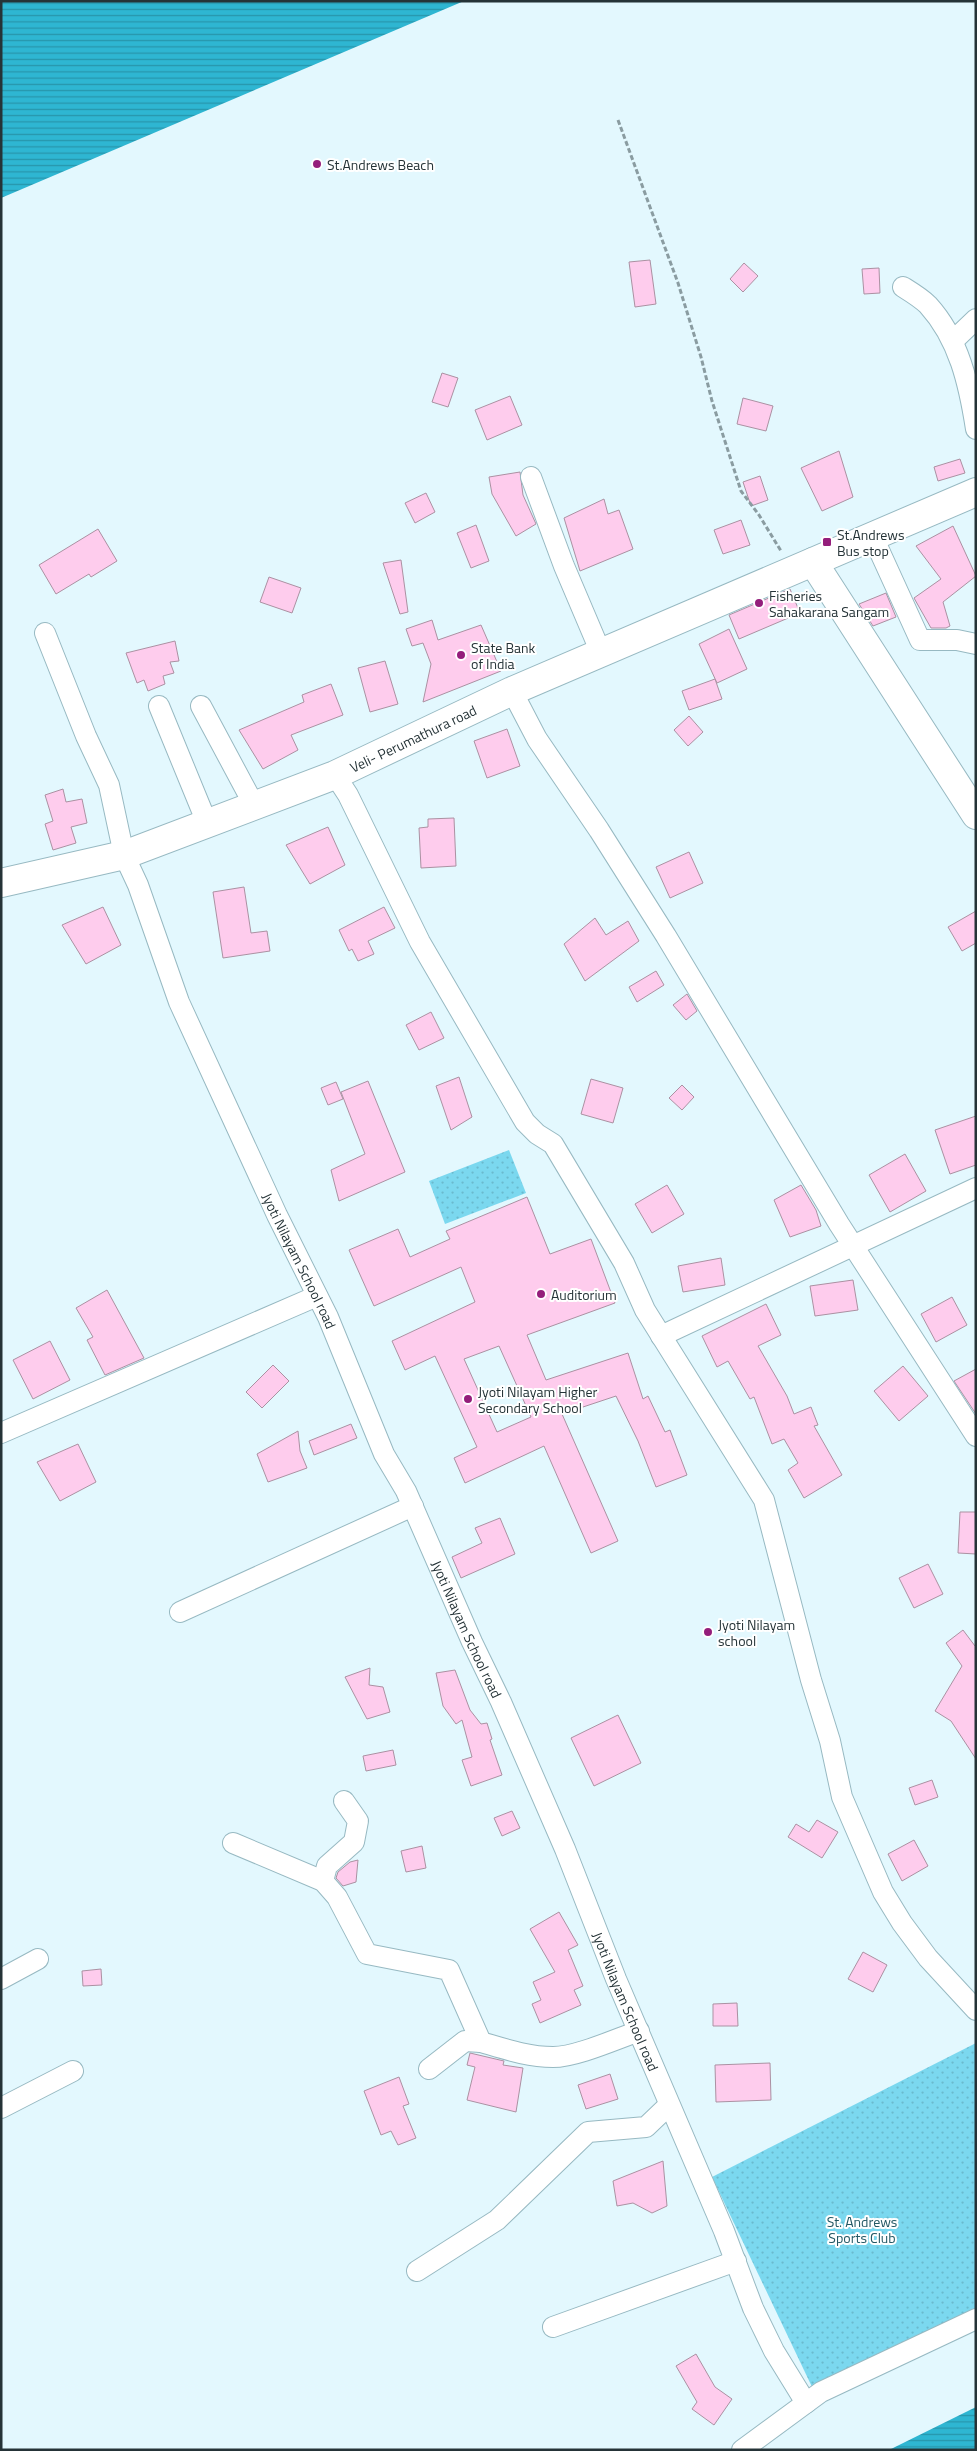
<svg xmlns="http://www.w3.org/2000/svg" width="977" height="2451" font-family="'Titillium Web',sans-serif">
  <defs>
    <pattern id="park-dots" width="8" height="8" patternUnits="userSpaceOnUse" patternTransform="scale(1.25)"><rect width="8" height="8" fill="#7bd8ef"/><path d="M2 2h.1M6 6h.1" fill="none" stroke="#6abace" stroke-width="1.8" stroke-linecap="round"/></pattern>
    <pattern id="water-rules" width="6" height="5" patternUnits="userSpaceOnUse" patternTransform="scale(1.25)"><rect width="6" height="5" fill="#2eb6d2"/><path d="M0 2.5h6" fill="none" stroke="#2795ab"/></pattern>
  </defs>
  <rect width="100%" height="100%" fill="#e3f8fe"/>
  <g fill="url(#park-dots)">
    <polygon points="509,1150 526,1193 445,1224 429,1181"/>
    <polygon points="976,2043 976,2310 813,2389 712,2177"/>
  </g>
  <g fill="url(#water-rules)">
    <polygon points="1,1 464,1 1,198"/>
    <polygon points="976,2407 976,2450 889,2450"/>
  </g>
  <g fill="#fecced" stroke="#ab91a2" fill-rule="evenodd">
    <polygon points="650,260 656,304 635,307 629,262"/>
    <polygon points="744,263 758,276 743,292 730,279"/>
    <polygon points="879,268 880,293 864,294 862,269"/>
    <polygon points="442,373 458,378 448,407 432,402"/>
    <polygon points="510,396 522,425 487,440 475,410"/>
    <polygon points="743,398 773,406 766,431 737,424"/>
    <polygon points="839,451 853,497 822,511 801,468"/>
    <polygon points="960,459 965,473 938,481 934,467"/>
    <polygon points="520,472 523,495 536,524 516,536 492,494 489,477"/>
    <polygon points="760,476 768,500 751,506 743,482"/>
    <polygon points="426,493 435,512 415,523 405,503"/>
    <polygon points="604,499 608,514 619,510 633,549 580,571 564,518"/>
    <polygon points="741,520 750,545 723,554 714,530"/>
    <polygon points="476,525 489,561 471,568 457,533"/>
    <polygon points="953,526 976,576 943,602 950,626 946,628 931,628 914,598 941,579 916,546"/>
    <polygon points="98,529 117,561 91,577 89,574 56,594 39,565"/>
    <polygon points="401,560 408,612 400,614 383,563"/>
    <polygon points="269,577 301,588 292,613 260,602"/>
    <polygon points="790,589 800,613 739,639 729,615"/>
    <polygon points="886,593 896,617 873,626 859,604"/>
    <polygon points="432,620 438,640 481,625 501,671 423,702 431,664 423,643 412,646 406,629"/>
    <polygon points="729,629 747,669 717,683 699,644"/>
    <polygon points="175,641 179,661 170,662 174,673 163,676 165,684 148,691 144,680 137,683 126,653"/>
    <polygon points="385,661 398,704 370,712 358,668"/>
    <polygon points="715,679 722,699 689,710 682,691"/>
    <polygon points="331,684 343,715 291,735 298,750 263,769 239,730 304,702 302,695"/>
    <polygon points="689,716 703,732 688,746 674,730"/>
    <polygon points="507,729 520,766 487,778 474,741"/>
    <polygon points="63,789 66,802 82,799 87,823 71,827 76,843 53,850 45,824 53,821 45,795"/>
    <polygon points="454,818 456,866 421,868 419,828 428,827 428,819"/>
    <polygon points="328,827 345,865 310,884 286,845"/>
    <polygon points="689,852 703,883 670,898 656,867"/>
    <polygon points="244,887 251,933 267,931 270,951 223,958 213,892"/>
    <polygon points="103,907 121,945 86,964 62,925"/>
    <polygon points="384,907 395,928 368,941 374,954 358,961 352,949 349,951 339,930"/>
    <polygon points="976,911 976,943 962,951 948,927"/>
    <polygon points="595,918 606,935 628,921 639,941 585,981 564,944"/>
    <polygon points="656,971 664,985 637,1002 629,987"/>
    <polygon points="687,994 697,1011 686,1020 673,1005"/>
    <polygon points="431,1012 444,1038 419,1050 406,1025"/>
    <polygon points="459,1077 472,1117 451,1130 436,1086"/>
    <polygon points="591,1079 623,1088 613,1123 581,1114"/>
    <polygon points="368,1081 405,1172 339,1201 331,1170 365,1154 341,1092"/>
    <polygon points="336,1082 343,1099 328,1105 321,1088"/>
    <polygon points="682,1085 694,1097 682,1110 669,1098"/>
    <polygon points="976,1116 976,1165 950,1174 935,1130"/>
    <polygon points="905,1154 926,1191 890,1212 869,1175"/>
    <polygon points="667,1185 684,1214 652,1233 635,1204"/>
    <polygon points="801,1185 816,1210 821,1226 790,1237 774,1200"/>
    <path d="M527,1197l23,57 41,-15 24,64 -88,32 19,45 82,-27 15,46 5,-3 17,36 5,-2 17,45 -31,12 -18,-46 -22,-45 -54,18 56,127 -27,12 -47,-107 -79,37 -11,-25 23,-11 -42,-91 -30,14 -13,-29 83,-39 -14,-35 -87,39 -25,-56 49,-21 12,28 40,-18 -4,-8zM499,1346l32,71 -34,15 -33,-73z"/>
    <polygon points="721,1258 725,1285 683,1292 678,1266"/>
    <polygon points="853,1280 858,1310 815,1316 810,1286"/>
    <polygon points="107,1290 144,1358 105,1375 87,1340 93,1337 76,1308"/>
    <polygon points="952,1297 967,1325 936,1342 921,1314"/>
    <polygon points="766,1304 781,1335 758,1346 787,1396 794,1414 811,1407 818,1425 814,1426 842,1475 804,1498 788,1470 798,1463 784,1439 772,1444 754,1397 750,1399 728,1361 717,1367 702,1336"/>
    <polygon points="50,1341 70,1380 33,1399 13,1360"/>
    <polygon points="273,1365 289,1381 262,1408 246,1392"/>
    <polygon points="903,1366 928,1396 899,1421 874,1391"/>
    <polygon points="976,1369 976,1414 954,1381"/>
    <polygon points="351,1424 357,1438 314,1455 309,1441"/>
    <polygon points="298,1431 300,1451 307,1468 268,1482 257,1454"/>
    <polygon points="78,1444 96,1482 60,1501 37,1462"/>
    <polygon points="960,1512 976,1512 976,1554 958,1553"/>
    <polygon points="500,1518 515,1554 461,1578 452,1557 482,1543 475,1528"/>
    <polygon points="928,1564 943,1594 914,1608 899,1578"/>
    <polygon points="963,1630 975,1646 976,1644 976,1759 951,1721 935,1711 962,1666 946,1643"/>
    <polygon points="370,1668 369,1685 383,1687 390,1712 367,1719 345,1677"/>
    <polygon points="455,1670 470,1710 481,1724 487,1723 492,1739 490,1740 502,1775 471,1786 462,1760 472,1757 462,1720 456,1724 443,1706 436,1673"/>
    <polygon points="618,1715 641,1763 594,1786 571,1738"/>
    <polygon points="393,1750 396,1765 366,1771 363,1756"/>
    <polygon points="932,1780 938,1797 915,1805 909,1788"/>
    <polygon points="512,1811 520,1828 502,1836 494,1818"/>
    <polygon points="817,1820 838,1832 822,1858 788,1837 796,1824 809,1832"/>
    <polygon points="914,1840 928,1866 902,1881 888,1854"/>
    <polygon points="422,1846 426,1868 406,1872 401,1851"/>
    <polygon points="358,1860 356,1882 343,1886 336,1878 338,1872 350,1862"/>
    <polygon points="559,1912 578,1945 568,1950 583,1986 574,1990 581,2005 540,2023 532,2004 541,2000 533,1982 555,1972 530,1929"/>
    <polygon points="863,1952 887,1965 873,1992 848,1979"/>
    <polygon points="101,1969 102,1985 83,1986 82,1971"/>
    <polygon points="737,2003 738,2026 713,2026 713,2004"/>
    <polygon points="470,2053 504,2061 503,2065 523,2068 516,2112 467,2100 475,2067 467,2065"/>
    <polygon points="770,2063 771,2100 716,2102 715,2065"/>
    <polygon points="610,2074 618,2099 586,2109 578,2085"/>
    <polygon points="399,2077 409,2104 403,2106 416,2138 398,2145 391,2131 381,2135 364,2091"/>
    <polygon points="663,2161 667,2206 652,2213 633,2203 617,2206 613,2181"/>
    <polygon points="696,2354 715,2387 732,2399 714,2425 692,2409 697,2402 676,2366"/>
  </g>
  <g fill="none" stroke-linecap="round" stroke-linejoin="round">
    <defs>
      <g id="street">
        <path d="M903,287c8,5 18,11 25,18 31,34 41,79 48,124"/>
        <polyline points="954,340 976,319"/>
        <polyline points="531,477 564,566 601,653"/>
        <polyline points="873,537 920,640 957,640 976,644"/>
        <path id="s1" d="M45,633l41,103 23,49 15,70 14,30 41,117 98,213 51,102 56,137 22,37 66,151 29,60 64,147 51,130 108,252 29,77 21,43 32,52"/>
        <polyline points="512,691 537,739 599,830 666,936 839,1224 976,1436"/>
        <polyline points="159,706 207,823"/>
        <polyline points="201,706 254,805"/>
        <polyline points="335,775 348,795 420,942 525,1122 537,1134 553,1144 624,1263 645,1310 764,1500 811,1680 830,1741 842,1797 883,1892 902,1923 928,1958 976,2010"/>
        <polyline points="661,1336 976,1188"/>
        <polyline points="1,1433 317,1296"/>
        <polyline points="180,1612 413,1506"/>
        <path d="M233,1843l90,38 14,16 30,57 82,16 32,72c24,7 47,15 72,15 23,0 63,-18 86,-26"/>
        <polyline points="323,1881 327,1866 354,1842 358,1821 344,1801"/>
        <polyline points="1,1979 38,1959"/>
        <polyline points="429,2069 465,2041 481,2042"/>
        <polyline points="1,2108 73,2071"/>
        <polyline points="417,2271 497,2220 588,2132 646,2127 669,2105"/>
        <polyline points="553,2327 736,2261"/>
        <polyline points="742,2450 821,2392 976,2319"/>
      </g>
      <g id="secondary">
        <polyline points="813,562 976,815"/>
        <path id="s2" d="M1,883l123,-28 211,-80 177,-84 464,-199"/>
      </g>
    </defs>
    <use href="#street" stroke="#97b9c2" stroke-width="22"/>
    <use href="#secondary" stroke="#97b9c2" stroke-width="30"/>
    <polyline stroke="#8a9ca1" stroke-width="3" stroke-dasharray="5 2.5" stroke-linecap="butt" points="618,120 678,283 701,357 712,401 741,491 759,515 781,551"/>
    <use href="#street" stroke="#fff" stroke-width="20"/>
    <use href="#secondary" stroke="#fff" stroke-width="28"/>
  </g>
  <g fill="#941e7b" stroke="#fff" stroke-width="2">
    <circle cx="317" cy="164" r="5"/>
    <rect x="822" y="537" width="10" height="10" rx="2.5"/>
    <circle cx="759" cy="603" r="5"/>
    <circle cx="461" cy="655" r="5"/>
    <circle cx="541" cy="1294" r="5"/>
    <circle cx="468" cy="1399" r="5"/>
    <circle cx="708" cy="1632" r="5"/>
  </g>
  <g text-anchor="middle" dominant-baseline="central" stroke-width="4" stroke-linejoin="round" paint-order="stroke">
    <g font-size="14" fill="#253337" stroke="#fff" text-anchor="start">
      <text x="327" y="164">St.Andrews Beach</text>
      <text x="837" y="534">St.Andrews<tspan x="837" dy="16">Bus stop</tspan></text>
      <text x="769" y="595">Fisheries<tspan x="769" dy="16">Sahakarana Sangam</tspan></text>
      <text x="471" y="647">State Bank<tspan x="471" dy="16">of India</tspan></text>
      <text x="551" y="1294">Auditorium</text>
      <text x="478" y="1391">Jyoti Nilayam Higher<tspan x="478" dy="16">Secondary School</tspan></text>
      <text x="718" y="1624">Jyoti Nilayam<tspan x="718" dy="16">school</tspan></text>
    </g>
    <g font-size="14" fill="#253337" stroke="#fff">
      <text stroke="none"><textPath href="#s2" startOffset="438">Veli- Perumathura road</textPath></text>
      <text stroke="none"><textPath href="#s1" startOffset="679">Jyoti Nilayam School road</textPath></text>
      <text stroke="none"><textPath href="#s1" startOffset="1084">Jyoti Nilayam School road</textPath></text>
      <text stroke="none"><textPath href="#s1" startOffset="1489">Jyoti Nilayam School road</textPath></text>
    </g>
    <g font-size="14" fill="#235864" stroke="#fff">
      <text x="862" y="2221">St. Andrews<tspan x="862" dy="16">Sports Club</tspan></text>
    </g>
  </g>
  <rect width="977" height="2451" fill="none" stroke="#253337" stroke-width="5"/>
</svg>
